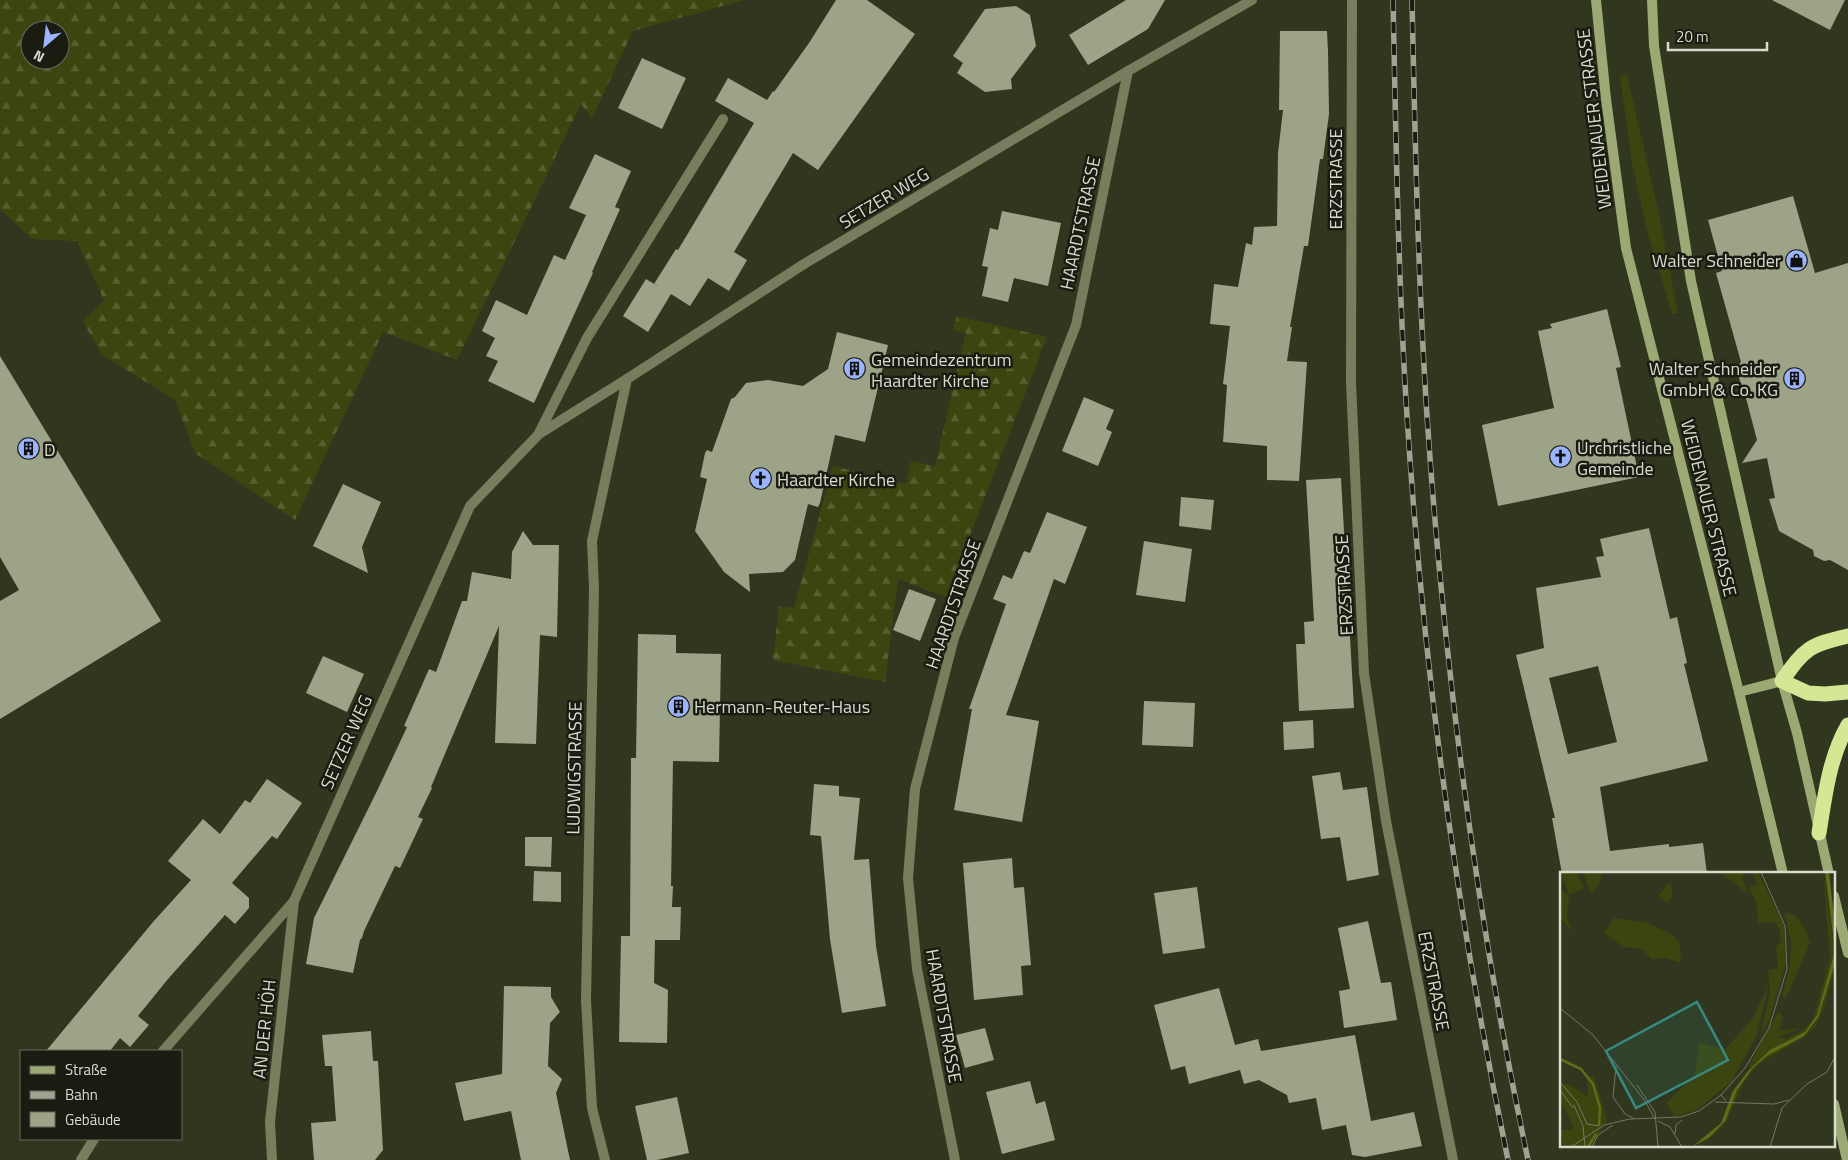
<svg xmlns="http://www.w3.org/2000/svg" width="1848" height="1160" font-family="'Titillium Web',sans-serif">
  <defs>
    <pattern id="forest-firs" width="22" height="20" patternUnits="userSpaceOnUse" patternTransform="scale(1.25)"><rect width="22" height="20" fill="#3b450f"/><path d="M5 1l3.5 6h-7zM16 11l3.5 6h-7z" fill="#575f31"/></pattern>
  </defs>
  <rect width="100%" height="100%" fill="#31361e"/>
  <polygon fill="#3b450f" points="1627,75 1659,214 1678,313 1672,314 1646,227 1632,163 1620,76"/>
  <g fill="url(#forest-firs)" fill-rule="evenodd">
    <path d="M0,0h744l-111,31 -41,87 -11,-14 -124,256 -74,-28 -88,188 -100,-67 -20,-53 -74,-46 -18,-33 21,-21 -27,-59 -45,-2 -32,-30zM30,30h30v30h-30z"/>
    <polygon points="957,316 1047,337 946,597 898,579 885,682 773,660 779,606 794,608 833,466 906,484 911,461 935,466 966,333 953,330"/>
  </g>
  <g fill="#9ca387" fill-rule="evenodd">
    <polygon points="836,0 867,0 915,34 818,170 793,153 734,252 747,260 729,291 708,278 690,306 671,294 648,332 623,316 646,279 661,288 654,284 676,249 678,250 754,123 715,101 728,78 767,100 773,91 774,92 809,43"/>
    <polygon points="1126,0 1165,0 1148,29 1088,65 1069,35"/>
    <polygon points="1772,0 1845,0 1830,30"/>
    <polygon points="1016,6 1030,15 1036,46 1011,79 1012,89 985,92 957,73 963,63 953,56 985,9"/>
    <polygon points="1280,31 1327,31 1328,51 1329,114 1323,159 1320,159 1308,246 1304,246 1290,327 1292,327 1287,361 1307,362 1299,481 1267,480 1267,446 1223,442 1227,385 1223,384 1230,326 1210,324 1214,284 1238,287 1246,243 1252,245 1254,227 1277,226 1278,153 1283,110 1279,110"/>
    <polygon points="642,58 686,78 662,129 618,108"/>
    <polygon points="595,154 631,171 615,207 620,209 592,272 593,273 534,403 488,381 498,361 486,356 495,338 482,331 496,300 527,315 554,255 565,260 586,215 569,208"/>
    <polygon points="1793,196 1815,273 1848,263 1848,570 1830,560 1824,561 1814,556 1813,550 1779,531 1769,499 1775,498 1767,458 1742,463 1757,440 1746,398 1738,394 1742,387 1736,369 1741,362 1716,273 1722,271 1708,220"/>
    <polygon points="1002,211 1061,223 1048,286 1014,278 1008,302 982,296 988,267 982,266 990,228 998,230"/>
    <polygon points="1607,309 1621,367 1616,368 1639,477 1498,506 1482,425 1554,408 1538,331 1552,328 1550,324"/>
    <polygon points="837,332 888,345 865,442 835,435 820,503 818,507 808,504 795,560 783,572 749,574 750,592 724,572 695,531 707,479 700,477 705,453 707,450 712,452 731,399 735,397 746,383 768,380 803,386 828,369"/>
    <polygon points="0,356 161,621 0,719 0,601 19,590 0,557"/>
    <polygon points="1084,397 1114,410 1106,429 1112,432 1098,466 1062,451"/>
    <polygon points="1341,478 1354,708 1299,711 1296,644 1305,644 1304,622 1314,621 1306,480"/>
    <polygon points="343,484 381,502 362,547 368,573 313,546"/>
    <polygon points="1181,497 1214,500 1211,530 1179,526"/>
    <polygon points="1047,512 1087,527 1065,584 1054,579 1006,715 1039,721 1022,822 954,810 972,709 969,709 1006,604 993,599 1003,575 1012,579 1024,551 1030,553"/>
    <path d="M1649,528l21,91 7,-2 10,46 -3,1 24,97 -108,26 10,64 59,-7v3l34,-4 4,31h-145l-10,-56h3l-39,-163 28,-7 -8,-60 65,-11 -5,-20 8,-1 -4,-17zM1598,666l19,76 -49,12 -19,-76z"/>
    <polygon points="523,531 533,545 559,545 557,637 540,635 536,744 495,743 499,626 431,787 432,788 418,817 423,819 400,868 395,866 364,931 362,938 360,940 353,973 306,964 314,918 378,789 407,727 404,726 429,669 436,672 462,601 467,601 472,572 511,579 512,552"/>
    <polygon points="1144,541 1192,549 1185,602 1136,595"/>
    <polygon points="909,589 936,599 920,641 893,630"/>
    <polygon points="638,634 676,635 676,653 721,654 719,762 673,761 671,886 673,886 672,907 681,907 680,940 655,940 654,983 668,990 667,1043 619,1042 621,936 630,936 631,758 636,758"/>
    <polygon points="323,656 364,674 347,712 306,693"/>
    <polygon points="1144,701 1195,703 1193,747 1142,745"/>
    <polygon points="1313,720 1314,748 1284,750 1283,722"/>
    <polygon points="1340,772 1343,790 1367,787 1379,875 1347,881 1340,837 1321,839 1312,776"/>
    <polygon points="267,779 302,803 277,839 272,836 232,883 249,898 249,908 235,924 225,915 168,979 138,1016 149,1025 130,1047 120,1038 110,1051 46,1051 153,922 191,880 168,861 203,819 220,834 245,800 250,803"/>
    <polygon points="814,784 839,786 839,796 860,798 854,860 869,859 876,946 886,1006 842,1013 830,939 821,836 810,835"/>
    <polygon points="525,837 552,837 551,867 525,866"/>
    <polygon points="1012,858 1014,888 1024,887 1031,965 1021,966 1023,995 974,1000 963,863"/>
    <polygon points="534,871 561,872 561,902 533,901"/>
    <polygon points="1197,887 1205,948 1163,954 1154,893"/>
    <polygon points="1368,921 1381,983 1391,982 1397,1020 1344,1028 1339,991 1350,989 1338,928"/>
    <polygon points="504,986 551,987 551,997 560,1012 550,1023 548,1066 562,1079 556,1093 570,1160 521,1160 511,1111 464,1121 455,1083 502,1074"/>
    <polygon points="1219,988 1235,1045 1258,1039 1261,1051 1355,1035 1371,1121 1414,1112 1422,1146 1365,1157 1352,1155 1346,1125 1322,1130 1316,1098 1289,1103 1287,1095 1259,1080 1244,1084 1240,1070 1189,1084 1185,1066 1171,1070 1154,1005"/>
    <polygon points="985,1028 994,1060 965,1068 956,1035"/>
    <polygon points="371,1031 373,1061 378,1061 383,1150 375,1160 314,1160 311,1123 336,1121 332,1066 325,1066 322,1035"/>
    <polygon points="1030,1081 1036,1104 1045,1101 1055,1140 1002,1154 986,1092"/>
    <polygon points="677,1097 689,1153 657,1160 647,1160 635,1106"/>
  </g>
  <g fill="none" stroke-linecap="round" stroke-linejoin="round">
    <g stroke="#767e5e" stroke-width="10">
      <polyline points="1352,0 1351,383 1364,673 1386,821 1453,1160"/>
      <polyline points="539,433 587,338 723,119"/>
      <polyline points="163,1051 294,901 470,506 539,434 627,379 804,264 1128,71 1252,0"/>
      <polyline points="81,1160 94,1139"/>
      <polyline points="272,1160 270,1122 294,901"/>
      <polyline points="605,1160 592,1108 586,1000 594,589 592,541 627,379"/>
      <polyline points="955,1160 917,969 908,878 915,789 954,638 1076,325 1128,71"/>
    </g>
    <g stroke="#9ca975" stroke-width="10">
      <polyline points="1596,0 1606,99 1626,248 1739,692 1783,874"/>
      <polyline points="1652,0 1654,46 1691,281 1782,681 1797,733 1829,874"/>
      <polyline points="1739,692 1782,681"/>
      <polyline points="1834,896 1848,953"/>
      <polyline points="1834,1104 1847,1160"/>
    </g>
    <g stroke="#d4e795" stroke-width="15">
      <path d="M1848,636c-39,9 -43,12 -66,45l26,12 17,1 23,-2"/>
      <path d="M1819,833c6,-37 10,-75 29,-108"/>
    </g>
    <defs>
      <g id="rail">
        <path d="M1393,0c3,139 5,278 14,416 16,250 50,499 101,744"/>
        <path d="M1412,0c3,139 6,278 15,416 17,250 49,499 101,744"/>
      </g>
    </defs>
    <use href="#rail" stroke="#9fa391" stroke-width="5.5"/>
    <use href="#rail" stroke="#1a1c12" stroke-width="4" stroke-dasharray="11" stroke-linecap="butt"/>
  </g>
  <defs>
    <symbol id="shop-disc" viewBox="-11 -11 22 22"><circle r="9.5" fill="#9bb4fd" stroke="#1a1c12"/><path d="M-5-2.5h2.3a2.7 3.5 0 0 1 5.4 0H5L5.5 6h-11ZM-1.5-2.5h3a1.5 2.3 0 0 0-3 0Z" fill="#111"/></symbol>
    <symbol id="building-disc" viewBox="-11 -11 22 22"><circle r="9.5" fill="#9bb4fd" stroke="#1a1c12"/><path d="M-4-6H4V6H1V3H-1V6H-4ZM-2.5-4.3h1.7v1.8h-1.7ZM.8-4.3h1.7v1.8H.8ZM-2.5-1h1.7V.8h-1.7ZM.8-1h1.7V.8H.8Z" fill="#111"/></symbol>
    <symbol id="church-disc" viewBox="-11 -11 22 22"><circle r="9.5" fill="#9bb4fd" stroke="#1a1c12"/><path d="M-1.2-6h2.4v3.5h3.3v2.4h-3.3V6h-2.4V-.1h-3.3v-2.4h3.3Z" fill="#111"/></symbol>
  </defs>
  <g fill-rule="evenodd">
    <use href="#shop-disc" x="1784" y="248" width="25" height="25"/>
    <use href="#building-disc" x="842" y="356" width="25" height="25"/>
    <use href="#building-disc" x="1782" y="366" width="25" height="25"/>
    <use href="#building-disc" x="16" y="436" width="25" height="25"/>
    <use href="#church-disc" x="1548" y="444" width="25" height="25"/>
    <use href="#church-disc" x="748" y="466" width="25" height="25"/>
    <use href="#building-disc" x="666" y="694" width="25" height="25"/>
  </g>
  <g text-anchor="middle" dominant-baseline="central" stroke-width="5" stroke-linejoin="round" paint-order="stroke">
    <g font-size="18" fill="#d8dccd" stroke="#1a1c12">
      <text transform="translate(1594 119) rotate(-97)">WEIDENAUER STRASSE</text>
      <text transform="translate(1335 179) rotate(-90)">ERZSTRASSE</text>
      <text transform="translate(884 198) rotate(-31)">SETZER WEG</text>
      <text transform="translate(1080 223) rotate(-78)">HAARDTSTRASSE</text>
      <text transform="translate(1709 508) rotate(76)">WEIDENAUER STRASSE</text>
      <text transform="translate(1344 585) rotate(-93)">ERZSTRASSE</text>
      <text transform="translate(953 604) rotate(-71)">HAARDTSTRASSE</text>
      <text transform="translate(346 742) rotate(-66)">SETZER WEG</text>
      <text transform="translate(574 768) rotate(-89)">LUDWIGSTRASSE</text>
      <text transform="translate(1434 981) rotate(79)">ERZSTRASSE</text>
      <text transform="translate(944 1016) rotate(80)">HAARDTSTRASSE</text>
      <text transform="translate(264 1029) rotate(-84)">AN DER HÖH</text>
    </g>
    <g font-size="18" fill="#d8dccd" stroke="#1a1c12" text-anchor="start">
      <text x="1781" y="260" text-anchor="end">Walter Schneider</text>
      <text x="871" y="359">Gemeindezentrum<tspan x="871" dy="21">Haardter Kirche</tspan></text>
      <text x="1778" y="368" text-anchor="end">Walter Schneider<tspan x="1778" dy="21">GmbH &amp; Co. KG</tspan></text>
      <text x="1577" y="447">Urchristliche<tspan x="1577" dy="21">Gemeinde</tspan></text>
      <text x="44" y="449">D</text>
      <text x="777" y="479">Haardter Kirche</text>
      <text x="694" y="706">Hermann-Reuter-Haus</text>
    </g>
  </g>
  <g transform="translate(1560 872)">
    <rect width="275" height="275" fill="#31361e"/>
    <path d="M0,0h16l8,16 -15,7zM110,10l3,11 -5,11 -10,-8z" fill="#3b450f"/>
    <path d="M23,0h20l-4,12 -8,10zM160,0h25l-3,5 6,17zM192,0h6l26,54 2,37 -17,58 -9,16 10,-44 -2,-23 10,-2 -2,-20 5,-8 -2,-12 -5,-6 -16,1 -1,-19 -8,-16 8,-3zM263,0l12,79 -18,64 -12,17 -35,18 -18,17 -3,-1 29,-54 5,4 -4,15 22,-3 -23,9 8,2 18,-9 10,-13 16,-59zM0,17l9,7 -2,21 5,15 -12,-14zM224,40l12,4 9,13 5,14 -24,55 -4,-1 8,-31 1,-25zM275,91v5l-12,43 -8,16 -11,10 -46,27 -14,18 -18,40 -10,11 -20,14 30,-27 11,-30 16,-22 15,-13 43,-26 7,-11zM206,107l1,9 -1,10 -10,39 -25,45 -33,27 -23,8 -9,-14 29,-28 4,-33 26,8 29,-34 12,-26zM27,205h7l13,43 -15,27h-32l3,-2 -3,-15h12l1,-5 -13,-23v-18h8l20,13z" fill="#3b450f"/>
    <path d="M54,46l34,5 25,12 7,9 1,19 -16,-5 -13,1 -10,-10 -18,-2 -20,-14z" fill="#3b450f"/>
    <path d="M265,0h4l6,52v39l-17,55 -14,18 -36,19 -15,13 -16,22 -11,30 -16,17 -18,10 29,-24 12,-32 15,-20 22,-21 35,-18 12,-17 18,-64z" fill="#5f6d1a"/>
    <path fill="none" stroke="#5f6d1a" stroke-width="2.5" d="M0,187l21,10 12,15 7,24 -1,18M28,275l8,-13"/>
    <path fill="none" stroke="#747864" stroke-width="1" d="M0,136l33,27 52,66 10,18M56,194l-3,31 12,17 8,4M0,210l17,20 10,22 12,2M77,213l18,27 3,35M0,218l13,18M166,229l-5,-6 24,-27 24,-40 18,-59 -2,-43 -24,-54M155,230l59,2 15,-4M14,233l9,21 2,21M98,249l12,6 12,20M115,262l1,-9 6,-5M11,275l33,-22 26,-6 51,-2 18,-6 22,-16M32,275l6,-12 15,-10M210,275l12,-39 25,-24 20,-12 8,-15"/>
    <path fill="#378a81" fill-opacity="0.15" stroke="#378a81" stroke-width="2.5" d="M137,130l31,58 -92,48 -30,-57z"/>
    <rect width="275" height="275" fill="none" stroke="#d8dccd" stroke-width="2.5"/>
  </g>
  <rect x="20" y="1050" width="162" height="90" fill="#1a1c12" stroke="#66695d"/>
  <rect x="30" y="1066" width="25" height="8" fill="#9ca975" stroke="#66695d"/>
  <text x="65" y="1075" font-size="15" fill="#d8dccd">Straße</text>
  <rect x="30" y="1091" width="25" height="8" fill="#9fa391" stroke="#66695d"/>
  <text x="65" y="1100" font-size="15" fill="#d8dccd">Bahn</text>
  <rect x="30" y="1112" width="25" height="15" fill="#9ca387" stroke="#66695d"/>
  <text x="65" y="1125" font-size="15" fill="#d8dccd">Gebäude</text>
  <g transform="translate(45 45) rotate(208)"><circle r="24" fill="#1a1c12" stroke="#66695d"/>
  <path d="M0-4L9 19L0 12L-9 19Z" fill="#9bb4fd"/>
  <text y="-8" font-size="14" font-weight="bold" text-anchor="middle" fill="#d8dccd">N</text>
  </g>
  <path d="M1668 42v8h99v-8" fill="none" stroke="#d8dccd" stroke-width="2.5"/>
  <text x="1676" y="42" font-size="15" fill="#d8dccd" stroke="#1a1c12" stroke-width="4" paint-order="stroke">20 m</text>
</svg>
